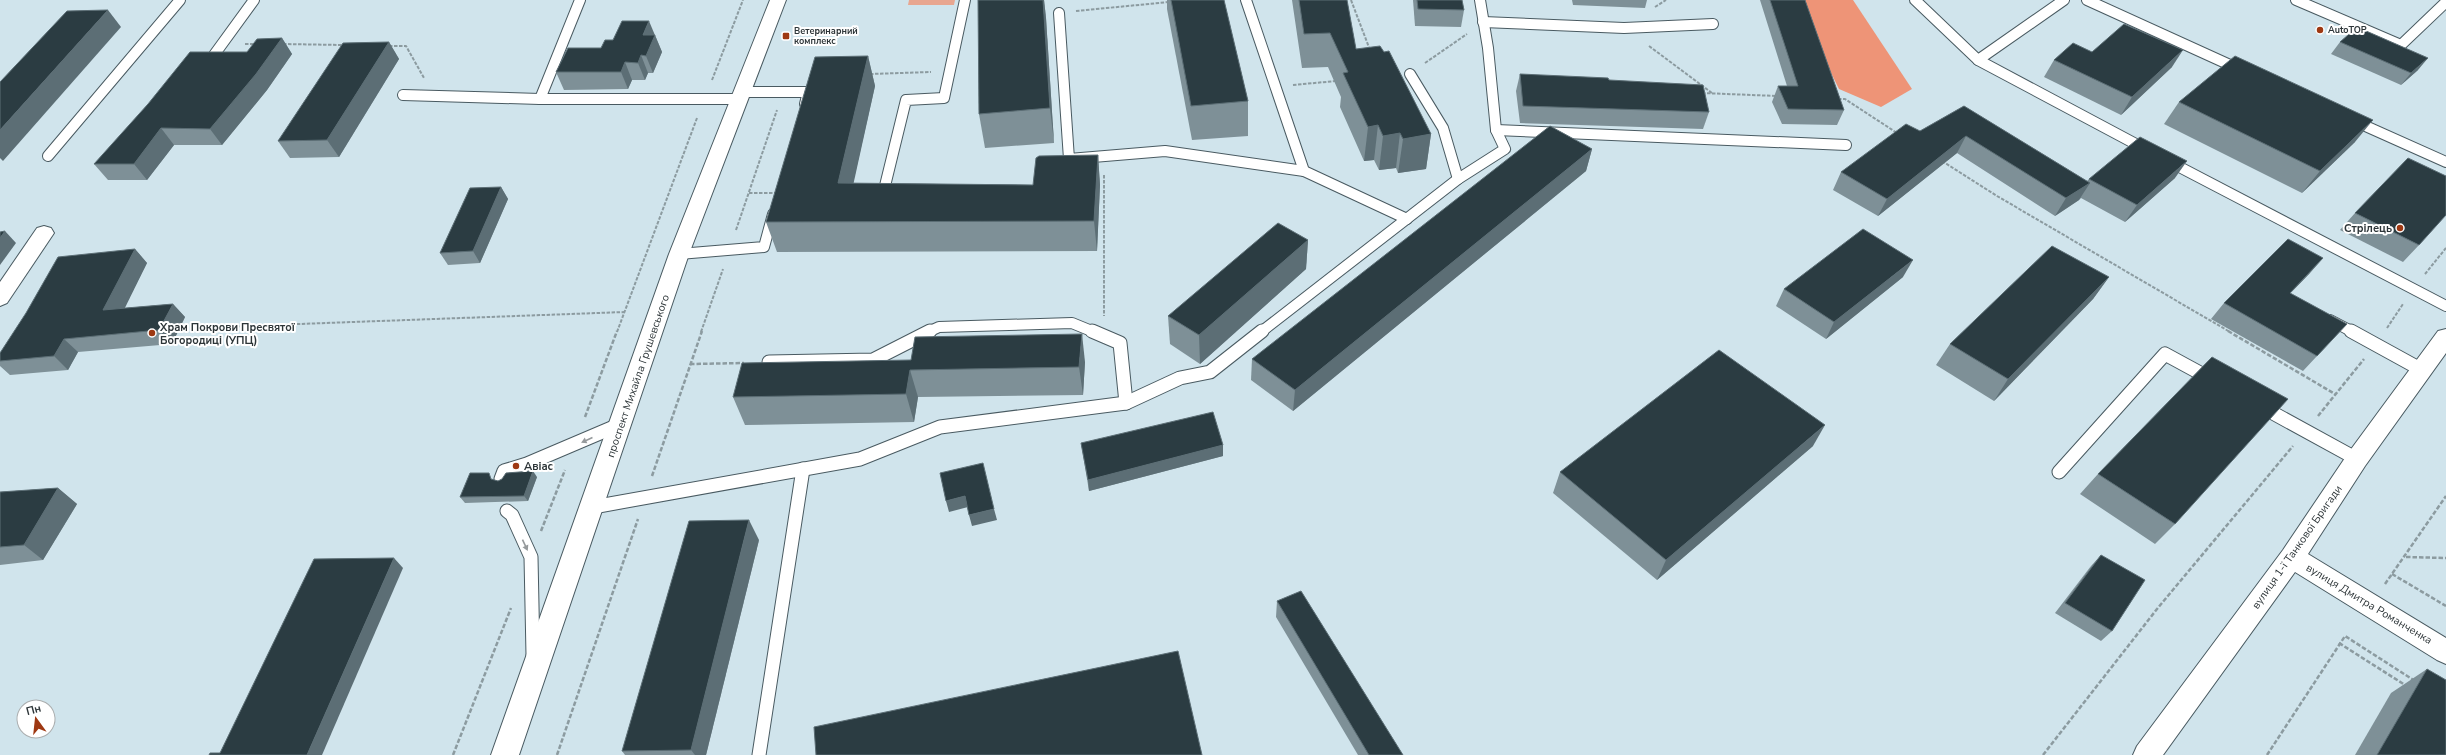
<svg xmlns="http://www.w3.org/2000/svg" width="2446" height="755" font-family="'Nunito Sans',sans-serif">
  <rect width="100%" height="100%" fill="#d0e4ec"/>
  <polygon fill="#e8a690" points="909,0 955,0 954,5 908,5"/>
  <polygon fill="#ee9477" points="1795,0 1853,0 1912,89 1881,107 1839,89"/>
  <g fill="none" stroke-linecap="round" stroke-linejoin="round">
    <defs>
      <g id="lane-far1">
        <polyline points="1246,0 1304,171 1407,219"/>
        <polyline points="1915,0 1978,60"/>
        <polyline points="2064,0 1978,60 2147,150"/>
        <polyline points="2087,0 2241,70"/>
        <polyline points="2296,0 2401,45 2446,2"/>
        <polyline points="1059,13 1069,159 1165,151 1304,171"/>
        <polyline points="1483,22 1624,28 1713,24"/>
        <polyline points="214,55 254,0"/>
        <polyline points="1410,74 1443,128 1458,179"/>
        <polyline points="742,92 808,92 805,104"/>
        <polyline points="403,95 540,99 740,99"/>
        <polyline points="540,99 580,0"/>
        <polyline points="2352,120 2446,162"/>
        <polyline points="1496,130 1846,145"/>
        <polyline points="48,156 180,0"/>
        <polyline points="2168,161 2446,306"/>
        <polyline points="889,194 883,194 906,100 944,98 965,0"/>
        <polyline points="679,254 764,247 773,214"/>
        <polyline points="2330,320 2353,332"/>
        <polyline points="928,332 939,327 1072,323 1094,332"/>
        <polyline points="1261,332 1458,179 1505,149 1496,130 1488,48 1480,0"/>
      </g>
      <g id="lane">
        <polyline points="1092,331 1120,343 1126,403"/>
        <polyline points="2351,331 2422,370"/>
        <polyline points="769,362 873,360 930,331"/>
        <polyline points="2262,407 2357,459"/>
        <polyline points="2059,472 2165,354 2211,379"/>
        <polyline points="501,479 504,471 527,464 621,424"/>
        <polyline points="593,507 860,459 940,427 1126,403 1180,378 1210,372 1262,331"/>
        <polyline points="507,511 512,515 531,557 533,655"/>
        <polyline points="759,755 803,469"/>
      </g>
      <polygon id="street" points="44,226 51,228 54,233 7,303 0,306 0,282 37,228"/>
      <g id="secondary">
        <polygon points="770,0 786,0 689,254 519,755 491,755 669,254"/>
        <polygon points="2446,329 2446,353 2365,466 2308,554 2446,638 2446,664 2437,660 2295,572 2163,755 2133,755 2137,746 2283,550 2349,452 2438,331"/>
      </g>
    </defs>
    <use href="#lane-far1" stroke="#495a61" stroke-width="12"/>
    <use href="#lane" stroke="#495a61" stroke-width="15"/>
    <use href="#street" stroke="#495a61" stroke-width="2"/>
    <use href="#secondary" stroke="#495a61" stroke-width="2"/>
    <g stroke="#8c9ba0" stroke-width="2" stroke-dasharray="3.5 1.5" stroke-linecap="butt">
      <polyline points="1351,0 1370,50"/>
      <polyline points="1655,7 1666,0"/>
      <polyline points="1076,11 1169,2"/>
      <polyline points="245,44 256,44"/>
      <polyline points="283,44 344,45"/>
      <polyline points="389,46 406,46 424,78"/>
      <polyline points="1649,46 1712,93"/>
      <polyline points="1425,63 1467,34"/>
      <polyline points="870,74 931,72"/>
      <polyline points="712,80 743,0"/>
      <polyline points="1293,85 1336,81"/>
      <polyline points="1702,93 1777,96"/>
      <polyline points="1838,99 1845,99 1897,133"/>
      <polyline points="1942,161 1997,196 2230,332"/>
      <polyline points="1104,175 1104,316"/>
      <polyline points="749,193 777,193"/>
      <polyline points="736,230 777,110"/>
      <polyline points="2425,274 2446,248"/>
      <polyline points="2387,328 2403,304"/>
      <polyline points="202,330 244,326 625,312"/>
      <polyline points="617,332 697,118"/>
      <polyline points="701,332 723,269"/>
    </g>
    <g stroke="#8c9ba0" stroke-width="2.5" stroke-dasharray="4.5 2" stroke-linecap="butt">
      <polyline points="2228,331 2335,394"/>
      <polyline points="690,364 744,363"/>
      <polyline points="2318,416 2364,359"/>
      <polyline points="585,417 617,331"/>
      <polyline points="652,476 702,331"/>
      <polyline points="541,531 565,470"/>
      <polyline points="2406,557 2446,558"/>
      <polyline points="2392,574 2446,606"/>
      <polyline points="2385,584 2446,496"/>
      <polyline points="2339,643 2405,685"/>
      <polyline points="453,755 511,608"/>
      <polyline points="557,755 638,519"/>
      <polyline points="2043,755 2157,609 2293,446"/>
      <polyline points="2267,755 2345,636 2415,681"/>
    </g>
    <use href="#lane-far1" stroke="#fff" stroke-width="10"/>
    <use href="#lane" stroke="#fff" stroke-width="13"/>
    <use href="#street" fill="#fff" fill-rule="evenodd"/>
    <use href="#secondary" fill="#fff" fill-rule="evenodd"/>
  </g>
  <g fill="#7e9097">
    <polygon points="978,0 1044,0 1046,18 1054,143 985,148 979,114"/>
    <polygon points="1167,0 1224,0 1248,101 1248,136 1192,140 1167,9"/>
    <polygon points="1292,0 1347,0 1356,49 1384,52 1431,134 1426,169 1398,173 1396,168 1379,170 1374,160 1364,161 1340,107 1341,97 1328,67 1302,68"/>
    <polygon points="1413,0 1462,0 1464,10 1461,27 1415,26"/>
    <polygon points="1572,0 1647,0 1645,8 1573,5"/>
    <polygon points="1760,0 1805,0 1844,110 1837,125 1782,124 1772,102 1778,86 1787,86"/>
    <polygon points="655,35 662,52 653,73 648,73 645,80 632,80 628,89 564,90 556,72 601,48 613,40"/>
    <polygon points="282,38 292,54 267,90 222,145 174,145 147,180 108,180 94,164 247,52"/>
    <polygon points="389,42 399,59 339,157 290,158 278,141"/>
    <polygon points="2340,42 2418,70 2401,85 2331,54"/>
    <polygon points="2092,52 2172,67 2121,115 2044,77 2054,60"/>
    <polygon points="868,56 875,86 853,183 1033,185 1098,155 1100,185 1097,251 777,252 766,222"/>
    <polygon points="1520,74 1609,80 1709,112 1703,129 1520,123 1516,91"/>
    <polygon points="2179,102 2355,142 2302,193 2164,124"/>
    <polygon points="1964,106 2087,181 2089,179 2175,178 2125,222 2081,198 2079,200 2055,216 1957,153 1878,216 1833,190 1841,172 1920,131"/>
    <polygon points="1592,149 1586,171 1293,411 1251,380 1252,359"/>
    <polygon points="501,187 508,199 480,263 448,265 440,253"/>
    <polygon points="2355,213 2419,245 2403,262 2340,230"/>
    <polygon points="1308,240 1306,269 1200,364 1170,344 1168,316"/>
    <polygon points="135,249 147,263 124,308 173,304 185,317 172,344 78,352 68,370 10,375 0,366 0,353"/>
    <polygon points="2310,273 2290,293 2317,356 2303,371 2211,319 2224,303"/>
    <polygon points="1903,277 1826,339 1776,306 1784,289"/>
    <polygon points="2109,277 2093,299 1994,401 1936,365 1950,344"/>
    <polygon points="911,360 1085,362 1083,395 918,397 914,422 745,425 733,397"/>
    <polygon points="1081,443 1223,445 1223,456 1089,491"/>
    <polygon points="1813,446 1657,580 1553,493 1560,472"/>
    <polygon points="2098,474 2175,524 2155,544 2080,494"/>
    <polygon points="537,477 528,501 465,503 460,497 493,479 493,480 498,481"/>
    <polygon points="58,488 77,504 43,560 0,565 0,492"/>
    <polygon points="759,540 706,755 625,755 622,751"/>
    <polygon points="2101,555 2112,631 2101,641 2055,613 2091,566"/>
    <polygon points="1277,601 1403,755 1358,755 1276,617"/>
    <polygon points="2427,669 2446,755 2355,755 2391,693"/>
  </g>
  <g fill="#5c6e75">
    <polygon points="1043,0 1044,0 1046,18 1054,143 1050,108"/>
    <polygon points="108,10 121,27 3,161 0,158 0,130"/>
    <polygon points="649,21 662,52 653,73 646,56 643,35"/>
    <polygon points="282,38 292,54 267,90 222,145 210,129"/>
    <polygon points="389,42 399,59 339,157 327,140"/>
    <polygon points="2183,50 2172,67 2121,115 2132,97"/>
    <polygon points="641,55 648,73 645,80 638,63"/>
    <polygon points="868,56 875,86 847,213 838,183"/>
    <polygon points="2428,58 2418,70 2401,85 2411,73"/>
    <polygon points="625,62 632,80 628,89 621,72"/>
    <polygon points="2373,120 2355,142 2302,193 2320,171"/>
    <polygon points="1378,125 1374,160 1364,161 1368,127"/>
    <polygon points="161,128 174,145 147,180 134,164"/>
    <polygon points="1400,133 1396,168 1379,170 1383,136"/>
    <polygon points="1431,134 1426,169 1398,173 1403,139"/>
    <polygon points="1966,136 1957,153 1878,216 1887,199"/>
    <polygon points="1592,149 1586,171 1293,411 1295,390"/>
    <polygon points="1098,155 1100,185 1097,251 1094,221"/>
    <polygon points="2187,161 2175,178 2125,222 2137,205"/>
    <polygon points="2090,183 2079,200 2055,216 2066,198"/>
    <polygon points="501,187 508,199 480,263 473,251"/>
    <polygon points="5,231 16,243 0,265 0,238"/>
    <polygon points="1308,240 1306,269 1200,364 1199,335"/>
    <polygon points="135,249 147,263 117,324 103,310"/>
    <polygon points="2323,258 2310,273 2276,308 2290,293"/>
    <polygon points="1913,260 1903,277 1826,339 1834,322"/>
    <polygon points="2109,277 2093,299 1994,401 2008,379"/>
    <polygon points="173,304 185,317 172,344 159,330"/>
    <polygon points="1082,334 1085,362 1083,395 1079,367"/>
    <polygon points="64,339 78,352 68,370 54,356"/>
    <polygon points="910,370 918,397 914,422 906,394"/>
    <polygon points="1825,425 1813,446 1657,580 1666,560"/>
    <polygon points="1223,445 1223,456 1089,491 1088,480"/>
    <polygon points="533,471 537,477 528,501 524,496"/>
    <polygon points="58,488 77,504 43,560 24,545"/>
    <polygon points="965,496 968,507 949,512 946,501"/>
    <polygon points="994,509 997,520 972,526 969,515"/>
    <polygon points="749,520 759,540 706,755 695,755 691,750"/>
    <polygon points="394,558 403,568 322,755 307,755"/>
  </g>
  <g fill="#2b3c42" stroke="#5c6e75">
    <polygon points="978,0 1043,0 1050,108 979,114"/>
    <polygon points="1171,0 1224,0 1248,101 1191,106"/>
    <polygon points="1299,0 1347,0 1356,49 1380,46 1384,52 1389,51 1431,134 1403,139 1400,133 1383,136 1378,125 1368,127 1343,73 1348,72 1330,33 1304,34"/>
    <polygon points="1417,0 1462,0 1464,10 1418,9"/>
    <polygon points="1770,0 1805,0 1844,110 1788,109 1778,86 1798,86"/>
    <polygon points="108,10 0,130 0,82 67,11"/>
    <polygon points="622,21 649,21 643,35 655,35 646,56 641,55 638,63 625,62 621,72 556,72 568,48 601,48 605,40 613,40"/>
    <polygon points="2124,24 2183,50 2132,97 2054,60 2073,43 2092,52"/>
    <polygon points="2357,27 2428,58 2411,73 2340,42"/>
    <polygon points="282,38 256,74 210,129 161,128 134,164 94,164 148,104 190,52 247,52 257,39"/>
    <polygon points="389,42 327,140 278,141 343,43"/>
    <polygon points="868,56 838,183 1033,185 1036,158 1039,156 1098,155 1094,221 766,222 815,57"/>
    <polygon points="2235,56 2373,120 2320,171 2179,102"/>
    <polygon points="1520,74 1608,78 1609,80 1703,85 1709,112 1523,106"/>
    <polygon points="1964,106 2090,183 2066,198 1966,136 1887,199 1841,172 1906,124 1920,131"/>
    <polygon points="1550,126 1592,149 1295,390 1252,359"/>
    <polygon points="2140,137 2187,161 2137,205 2089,179"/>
    <polygon points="2408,158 2446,176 2446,215 2419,245 2355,213"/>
    <polygon points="501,187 473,251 440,253 470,188"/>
    <polygon points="1278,223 1308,240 1199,335 1168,316"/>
    <polygon points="1863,229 1913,260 1834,322 1784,289"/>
    <polygon points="5,231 0,238 0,232"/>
    <polygon points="2288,239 2323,258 2290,293 2347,324 2317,356 2224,303"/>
    <polygon points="2052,246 2109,277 2008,379 1950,344"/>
    <polygon points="135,249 103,310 173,304 159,330 64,339 54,356 0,361 0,353 26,313 58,257"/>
    <polygon points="1082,334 1079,367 910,370 906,394 733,397 742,363 911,360 915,337"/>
    <polygon points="1719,350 1825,425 1666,560 1560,472"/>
    <polygon points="2212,357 2288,399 2175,524 2098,474"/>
    <polygon points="1213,412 1223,445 1088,480 1081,443"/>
    <polygon points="983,463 994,509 969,515 965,496 946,501 940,473"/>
    <polygon points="533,471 524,496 460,497 470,473 489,473 491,479 498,481 502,479 506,473"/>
    <polygon points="58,488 24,545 0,547 0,492"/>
    <polygon points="749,520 691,750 622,751 689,521"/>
    <polygon points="2101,555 2145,580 2112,631 2065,603"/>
    <polygon points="394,558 307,755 209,755 210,753 220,753 314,559"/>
    <polygon points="1301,591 1403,755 1369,755 1277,601"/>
    <polygon points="1178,651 1202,755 816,755 814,727"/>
    <polygon points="2427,669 2446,680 2446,755 2377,755"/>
  </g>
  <defs><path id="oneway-solid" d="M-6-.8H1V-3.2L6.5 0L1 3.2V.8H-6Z"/></defs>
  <g fill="#969a9c">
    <use href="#oneway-solid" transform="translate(587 440) rotate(156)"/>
    <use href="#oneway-solid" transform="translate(525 545) rotate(65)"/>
  </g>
  <g fill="#9e3812" stroke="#fff" stroke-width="1.5">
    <circle cx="2320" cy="30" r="4"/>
    <rect x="782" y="32" width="8" height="8" rx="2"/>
    <circle cx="2400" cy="228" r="4"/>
    <circle cx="152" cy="333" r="4"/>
    <circle cx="516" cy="466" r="4"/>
  </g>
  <g text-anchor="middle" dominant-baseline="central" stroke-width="4" stroke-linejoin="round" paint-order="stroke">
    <g font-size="9" font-weight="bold" fill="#2d3538" stroke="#fff" text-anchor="start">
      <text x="2328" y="30">AutoTOP</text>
      <text x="794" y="31">Ветеринарний<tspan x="794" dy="10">комплекс</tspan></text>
    </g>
    <g font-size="11" font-weight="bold" fill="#2d3538" stroke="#fff" text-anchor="start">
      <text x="2392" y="228" text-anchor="end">Стрілець</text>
      <text x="160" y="327">Храм Покрови Пресвятої<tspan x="160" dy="13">Богородиці (УПЦ)</tspan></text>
      <text x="524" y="466">Авіас</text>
    </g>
    <g font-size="11" fill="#2d3538" stroke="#fff">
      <text transform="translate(638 376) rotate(-71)">проспект Михайла Грушевського</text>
      <text transform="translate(2297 547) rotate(-55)">вулиця 1-ї Танкової Бригади</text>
      <text transform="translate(2369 604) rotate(31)">вулиця Дмитра Романченка</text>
    </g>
  </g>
  <g transform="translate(36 719) rotate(345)"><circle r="19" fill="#ffffff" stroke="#abaeaf"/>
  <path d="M0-3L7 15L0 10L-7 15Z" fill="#9e3812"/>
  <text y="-6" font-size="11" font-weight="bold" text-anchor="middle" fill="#2d3538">Пн</text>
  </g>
</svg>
